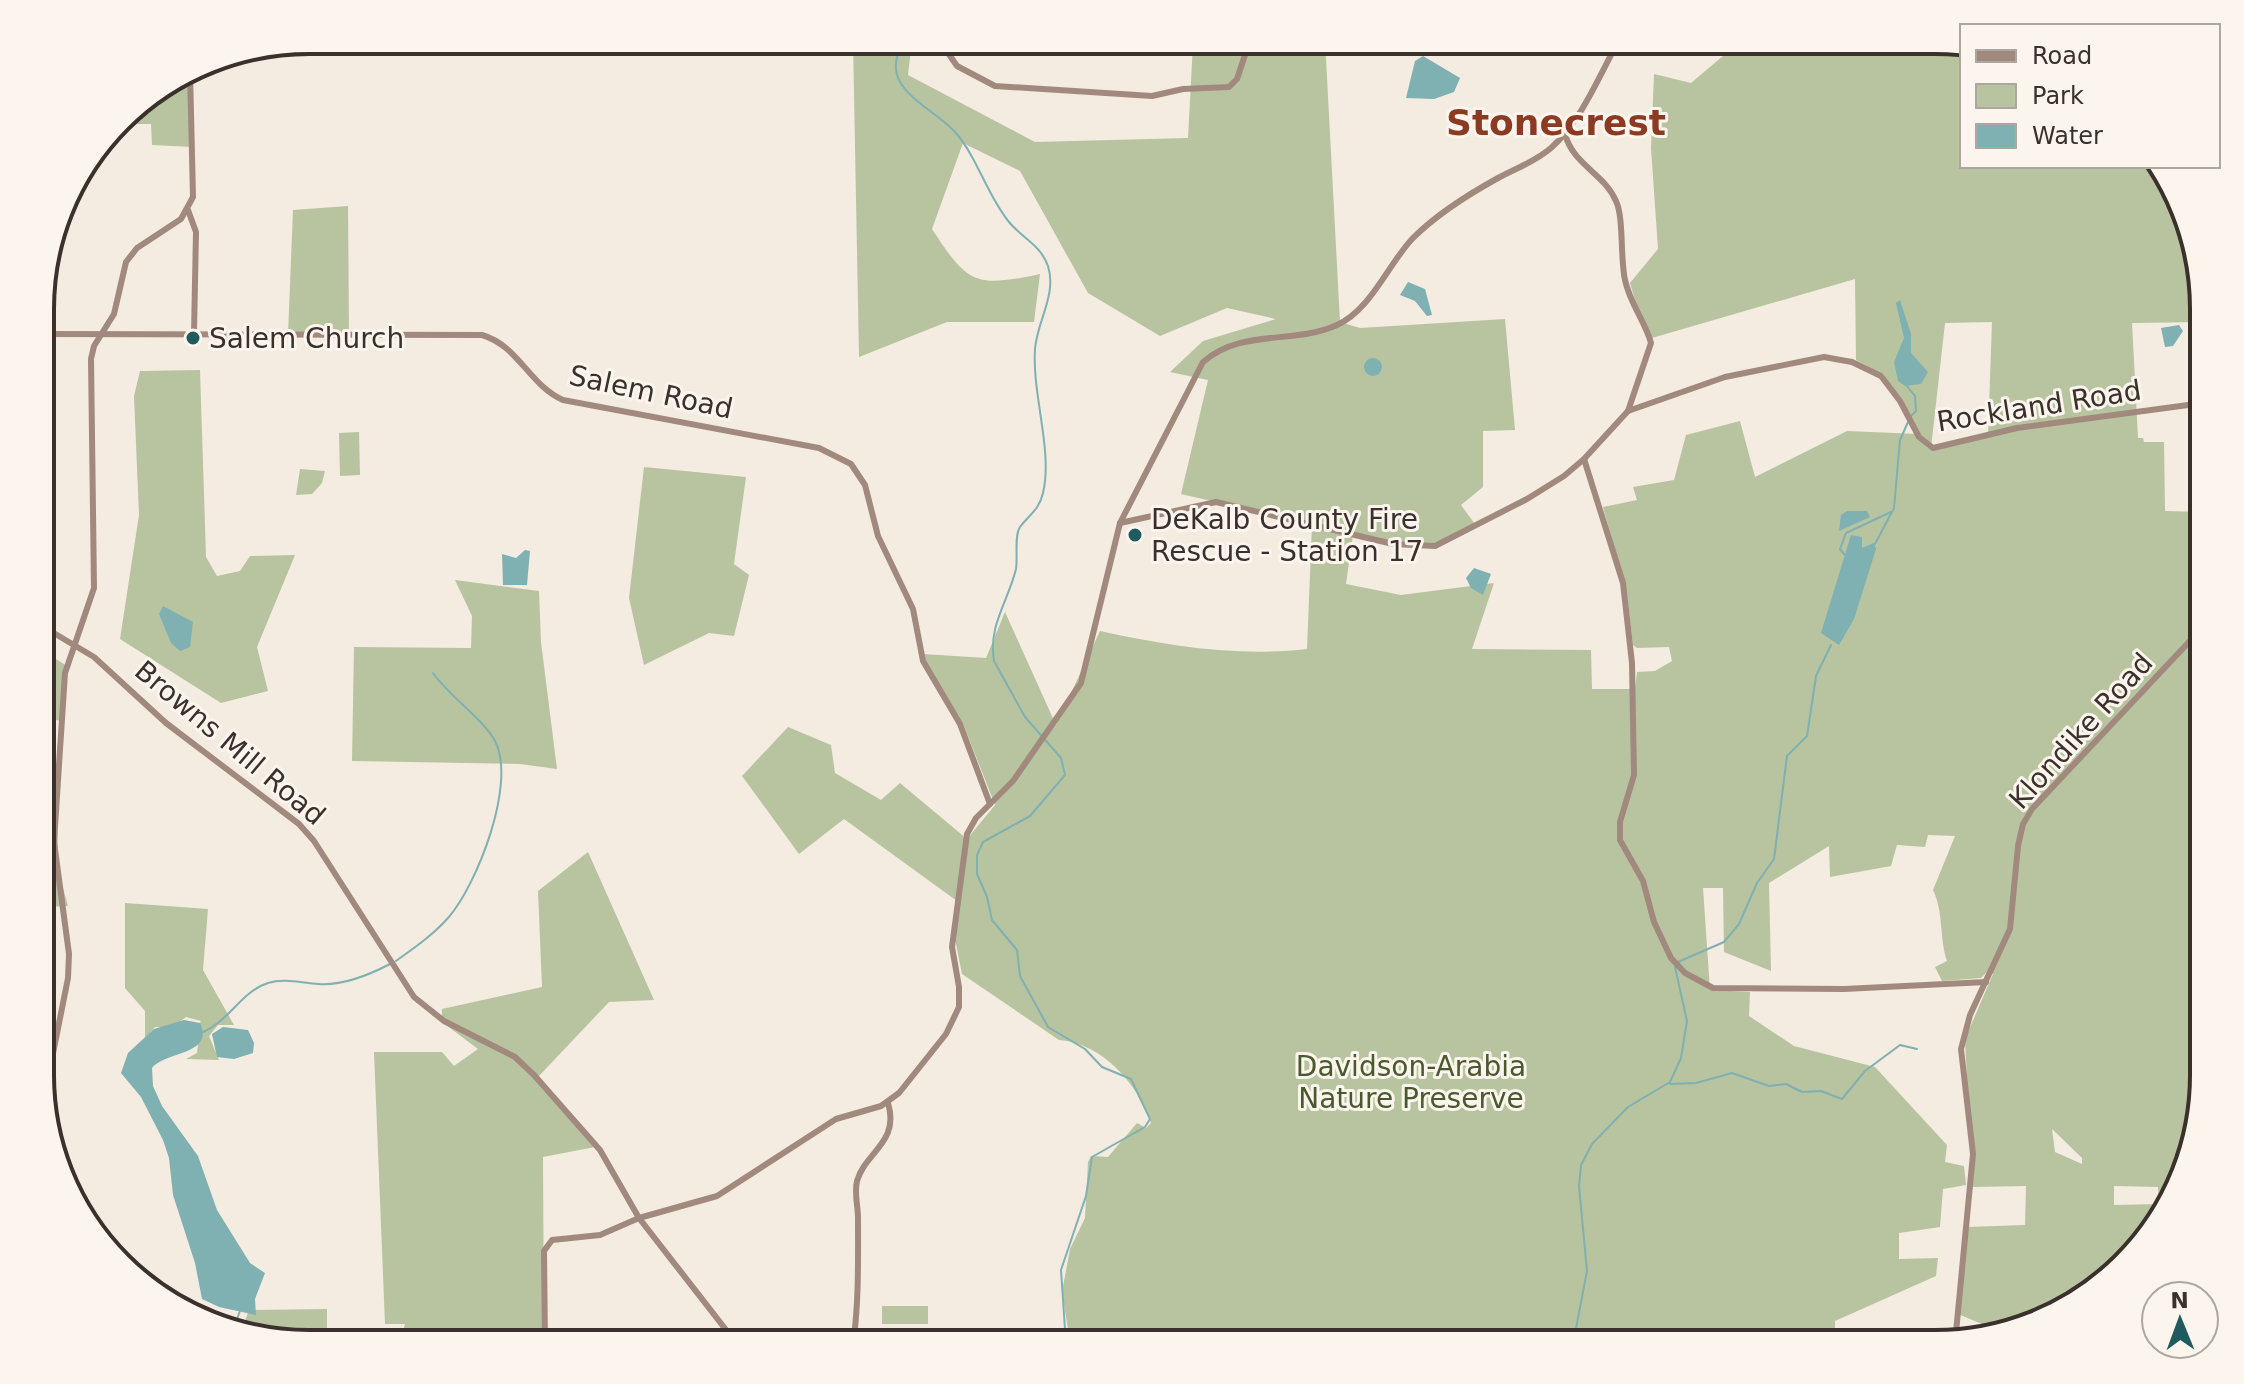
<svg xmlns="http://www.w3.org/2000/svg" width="2244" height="1384" font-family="'DejaVu Sans',sans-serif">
  <rect width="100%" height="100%" fill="#f4ebe1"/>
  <g fill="#b8c4a0" fill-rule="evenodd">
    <path d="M853,40h59l-4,35 127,67 153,-4 5,-95 -184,1 -9,-4h325l15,282 20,6 145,-9 10,111 -32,1v56l-22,18 14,19c-44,32 -73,21 -122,10l-7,50 55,11 93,-12 -22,66 119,1 1,39h43l2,-17 18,-1 17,-10 -3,-14 -32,1 -4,-3 -6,-51 -24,-87 34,-7 -4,-13 41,-7 12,-45 54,-14 15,56 92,-46 71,3 -34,-59 -28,-15 -1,-81 -203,59 -12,-21 -10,-34 28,-34 -7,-101 3,-74 37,9 45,-38v-5h199l27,4v122h198l8,8 35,117v31l-71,1 6,115h5l1,4h20l1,69 37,1 1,11v569l-44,132 -90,84 -73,22 -38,-16 8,-87 59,-2 1,-39 -54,1 -7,-148 28,-65 -4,-4 -8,8 -39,3 -7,-14 12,-6c-8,-24 -3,-48 -14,-71l22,-54 -27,-1 -3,12 -28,-2 -6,21 -61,11 -1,-31 -60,37 2,88 -47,-19 -1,-64h-20l7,102 40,2 -1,24 45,30 81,21 72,78 -2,17 19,4 2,19 -23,4 -3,38 -41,6v26l39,-1 -2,18 -101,45v22l-146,-2 -7,3h-944l-14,-14 344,-1 -6,-37 8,-43 15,-31 3,-56 3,-6 17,1 29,-34 9,5 5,-5c-13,-39 -49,-80 -92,-83l-97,-66 -9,-45 4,-28 -113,-82 -45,35 -57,-78 46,-49 43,18 4,28 46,27 19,-17 67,56 28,-34 -31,-79 -27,-38 -14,-34 63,4 19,-46 51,113 44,-94c68,15 138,26 207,18l5,-125 -131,-30 27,-114 -38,-8 33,-31 73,-22 -49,-11 -67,28 -72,-43 -68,-122 -57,-28 -31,86c36,55 43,59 108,45l-6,48h-87l-88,35zM1992,322l-4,113 -57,13 14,-125zM2052,1129l30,29v6l-27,-12zM2114,1186l44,1 1,17 -45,1z"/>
    <polygon points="187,73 192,147 152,145 151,124 119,124 131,107"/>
    <polygon points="348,206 349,335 288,335 293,210"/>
    <polygon points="200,370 206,557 217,576 240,571 250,556 295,555 257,647 268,691 221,703 120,639 139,515 134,396 140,371"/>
    <polygon points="359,432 360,475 340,476 339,433"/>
    <polygon points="644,467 746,477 734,564 749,575 734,636 709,633 644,665 629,598"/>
    <polygon points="300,469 325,471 322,483 312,494 296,495"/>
    <polygon points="455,580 539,591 541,642 557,769 520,764 352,761 354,647 471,648 472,616"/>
    <polygon points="42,650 67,666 62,721 42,718"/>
    <polygon points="42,764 57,769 58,870 68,906 42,907"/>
    <polygon points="588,852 654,1000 609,1002 539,1076 595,1147 543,1157 544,1344 400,1344 405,1324 385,1324 374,1052 442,1052 454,1066 478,1049 442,1022 442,1009 542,987 538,891"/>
    <polygon points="125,903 208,909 203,970 234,1025 218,1025 209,1036 219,1060 186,1059 197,1053 198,1045 192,1035 201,1021 186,1017 173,1027 155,1027 145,1039 145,1011 125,988"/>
    <rect x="882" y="1306" width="46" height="18"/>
    <polygon points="327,1309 327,1344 240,1335 249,1310"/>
  </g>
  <g fill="#7fb0b2">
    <polygon points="1423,56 1460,78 1454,92 1434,99 1406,98 1415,61"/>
    <polygon points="1408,282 1425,289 1432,315 1427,316 1415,301 1400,295"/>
    <polygon points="1900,300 1911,334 1911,353 1928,372 1921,384 1905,386 1898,381 1894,362 1904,338 1896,303"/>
    <polygon points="2179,325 2183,331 2173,346 2165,347 2161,328"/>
    <circle cx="1373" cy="367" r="9"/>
    <polygon points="1847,511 1867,511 1870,517 1839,531 1841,515"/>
    <polygon points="1851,535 1862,537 1862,548 1874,543 1876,549 1854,619 1839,645 1821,633"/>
    <polygon points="525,550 530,551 527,585 503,585 502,554 516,558"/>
    <polygon points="1474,568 1491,574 1483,595 1471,588 1466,578"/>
    <polygon points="163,606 193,622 190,647 180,651 171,643 159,614"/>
    <path d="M184,1020l16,3c15,32 -34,28 -48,45l1,18 9,20 36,50 19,54 33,53 15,10 -10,26 1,16 -37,-8 -17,-8 -7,-36 -22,-68 -4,-37 -6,-18 -22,-43 -20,-24 7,-20 26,-24z"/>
    <polygon points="223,1027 248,1030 254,1043 253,1053 234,1059 217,1057 212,1034"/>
  </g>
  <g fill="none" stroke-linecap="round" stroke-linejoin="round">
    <g stroke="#7fb0b2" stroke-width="2">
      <path d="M905,40c-32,48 27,65 51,93 22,26 31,62 53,89 13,16 31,22 39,44 9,29 -11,55 -13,83 -3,46 18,102 8,144 -4,17 -13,21 -23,34 -6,9 -2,30 -4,42 -8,33 -28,56 -22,92l31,56 36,41 4,17 -35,41 -47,26 -6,13v19l10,23 5,23 25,30 3,26 28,51 37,22 17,18 29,12 19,40 -5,8 -53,30 -6,39 -25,74 5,74"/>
      <polyline points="1907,386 1915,396 1916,411 1911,416"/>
      <polyline points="1875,544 1894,508 1900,440 1908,422"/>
      <polyline points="1845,555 1840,549 1846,533 1891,512"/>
      <path d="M396,961c18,-13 37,-26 52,-43 29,-33 69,-135 47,-177 -10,-20 -46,-45 -62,-68"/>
      <polyline points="1678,962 1724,942 1739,924 1757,883 1774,859 1787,756 1807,736 1816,676 1831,645"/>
      <path d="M203,1032c26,-11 39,-41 65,-49 16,-5 34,0 50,1 25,2 51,-9 72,-20"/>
      <polyline points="1670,1084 1696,1083 1732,1073 1769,1086 1786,1084 1802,1092 1821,1091 1842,1099 1865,1071 1900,1045 1917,1049"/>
      <polyline points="232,1332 240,1311"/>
      <polyline points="1573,1344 1587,1271 1579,1186 1581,1165 1592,1144 1628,1107 1670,1082 1681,1058 1687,1021 1675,967"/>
    </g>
    <g stroke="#a18a7d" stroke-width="6">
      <polyline points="939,40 957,66 995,86 1152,96 1183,89 1229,87 1237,79 1250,40"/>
      <path d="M1565,134c8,31 39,39 51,67 8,17 4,57 9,79 5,24 20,41 26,63l-23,68"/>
      <polyline points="188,210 196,232 194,333"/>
      <path d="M42,334l440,1c37,11 47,50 81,65l256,48 32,16 14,21 13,51 35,73 10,52 37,63 30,80"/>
      <polyline points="1584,459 1623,583 1632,663 1634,775 1620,822 1620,840 1643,881 1654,922 1671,958 1685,973 1713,988 1844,989 1986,982"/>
      <polyline points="1120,523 1216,502 1393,544 1435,546 1527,499 1564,476 1584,459 1628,411 1725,377 1824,357 1852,362 1881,376 1900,401 1919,437 1933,448 2017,428 2203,403"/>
      <polyline points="42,626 94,657 166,723 299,824 314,841 414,997 444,1021 515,1057 534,1075 600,1150 639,1218 737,1344"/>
      <polyline points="42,1109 68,978 69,954 54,842 65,673 94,588 91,359 94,346 114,314 126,262 137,248 181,219 193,197 190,71"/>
      <polyline points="1955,1343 1973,1154 1961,1049 1970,1015 2010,929 2018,846 2023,824 2032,809 2203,627"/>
      <path d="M545,1344l-1,-93 8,-11 48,-5 39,-17 78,-22 119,-77 45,-13 18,-13 47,-59 13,-27v-20l-7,-40 15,-113 9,-16 37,-37 68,-98 39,-160 83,-161c39,-34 90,-17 134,-37 34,-15 51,-61 76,-87 23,-23 56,-44 85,-60 18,-10 37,-16 53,-30 31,-28 48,-72 68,-108"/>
      <path d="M853,1344c6,-41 5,-84 5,-126 0,-12 -4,-25 -1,-37 8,-29 43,-38 31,-78"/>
    </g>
  </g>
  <g fill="#1f5a5e" stroke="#fbf5ee" stroke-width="3">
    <circle cx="193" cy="338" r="8"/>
    <circle cx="1135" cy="535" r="8"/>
  </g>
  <g text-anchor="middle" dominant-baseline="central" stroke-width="6" stroke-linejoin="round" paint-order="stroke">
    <g font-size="28" fill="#3b302b" stroke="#fbf5ee" text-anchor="start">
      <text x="209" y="338">Salem Church</text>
      <text x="1151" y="519">DeKalb County Fire<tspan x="1151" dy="32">Rescue - Station 17</tspan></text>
    </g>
    <g font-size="28" fill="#3b302b" stroke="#fbf5ee">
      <text transform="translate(651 392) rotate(12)">Salem Road</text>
      <text transform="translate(2039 406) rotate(-9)">Rockland Road</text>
      <text transform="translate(2081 731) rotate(-48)">Klondike Road</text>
      <text transform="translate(230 743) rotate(40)">Browns Mill Road</text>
    </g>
    <g font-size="28" fill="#4a5a2e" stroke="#fbf5ee">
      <text x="1411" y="1066">Davidson-Arabia<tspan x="1411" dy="32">Nature Preserve</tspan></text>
    </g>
    <g font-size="36" font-weight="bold" fill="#8c3b22" stroke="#fbf5ee">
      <text x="1556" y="122">Stonecrest</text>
    </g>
  </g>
  <path d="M0 0H2244V1384H0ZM309 54H1935A255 255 0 0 1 2190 309V1075A255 255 0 0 1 1935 1330H309A255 255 0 0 1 54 1075V309A255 255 0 0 1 309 54Z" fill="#fbf5ee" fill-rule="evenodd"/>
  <path fill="none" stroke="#3b302b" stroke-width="4" d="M309 54H1935A255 255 0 0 1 2190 309V1075A255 255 0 0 1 1935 1330H309A255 255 0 0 1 54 1075V309A255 255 0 0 1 309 54Z"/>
  <rect x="1960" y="24" width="260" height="144" fill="#fbf5ee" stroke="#aea6a0" stroke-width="2"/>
  <rect x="1976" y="50" width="40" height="12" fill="#a18a7d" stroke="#aea6a0" stroke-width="2"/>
  <text x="2032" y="64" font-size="24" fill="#3b302b">Road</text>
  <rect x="1976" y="84" width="40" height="24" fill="#b8c4a0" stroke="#aea6a0" stroke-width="2"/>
  <text x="2032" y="104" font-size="24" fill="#3b302b">Park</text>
  <rect x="1976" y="124" width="40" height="24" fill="#7fb0b2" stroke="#aea6a0" stroke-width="2"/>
  <text x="2032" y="144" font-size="24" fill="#3b302b">Water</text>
  <g transform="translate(2180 1320) rotate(359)"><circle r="38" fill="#fbf5ee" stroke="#aea6a0" stroke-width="2"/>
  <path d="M0-6L14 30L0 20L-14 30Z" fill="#1f5a5e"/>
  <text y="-12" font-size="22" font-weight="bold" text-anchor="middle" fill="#3b302b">N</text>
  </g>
</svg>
